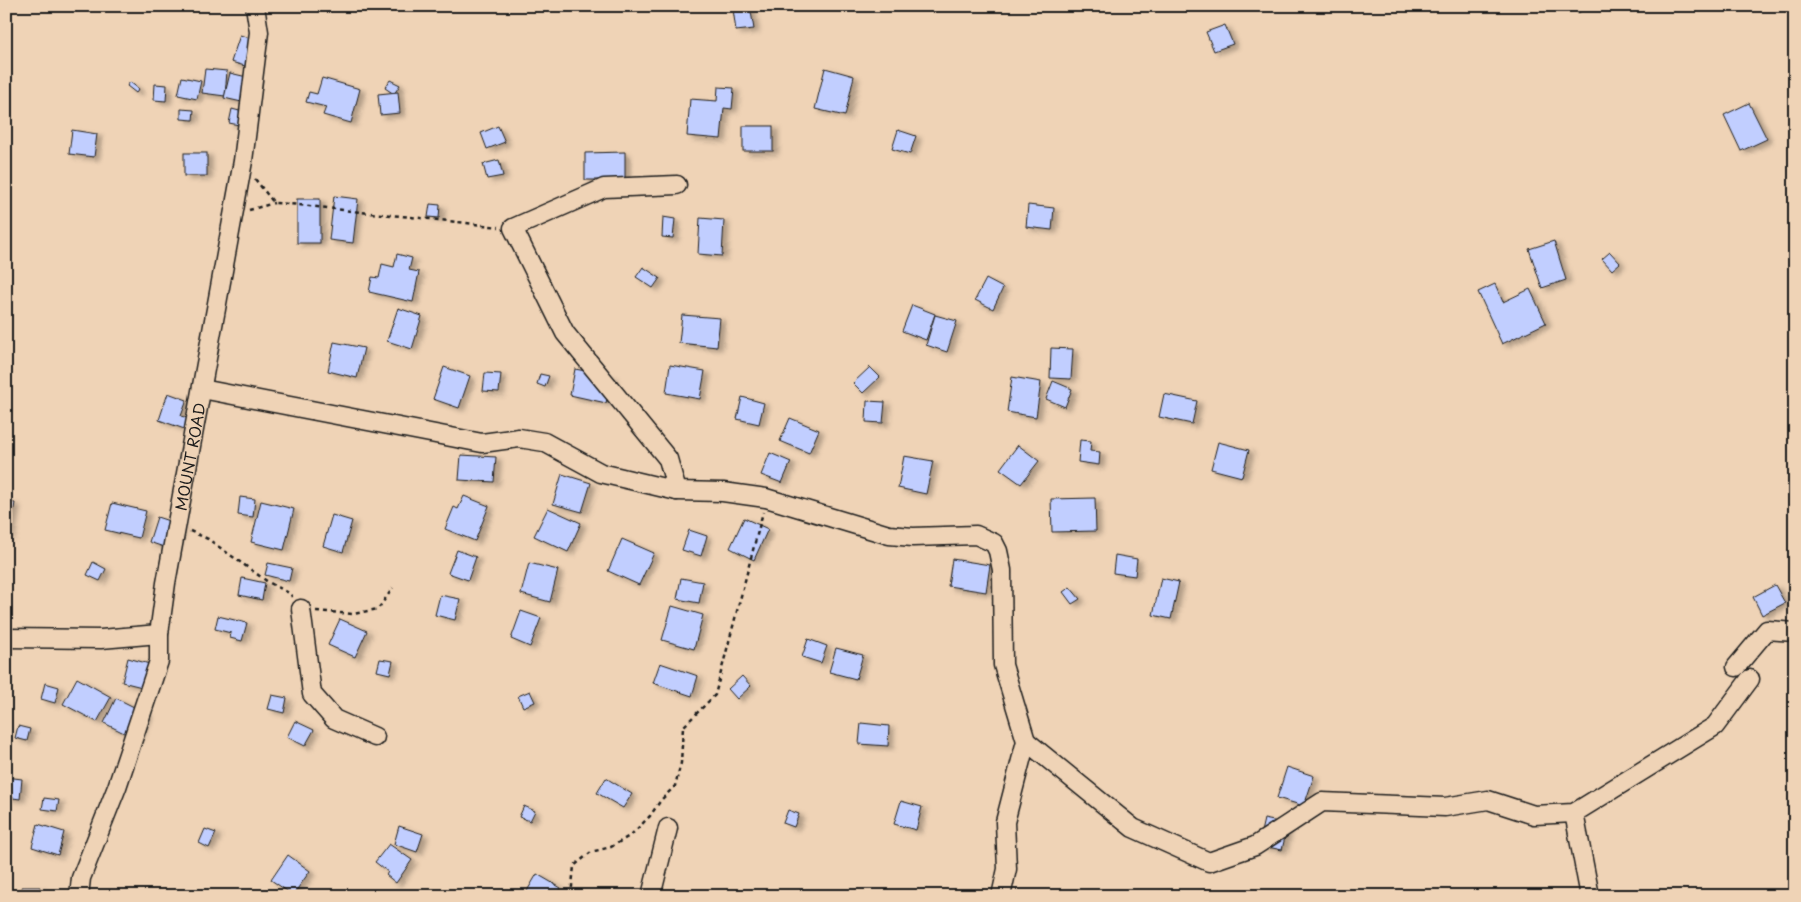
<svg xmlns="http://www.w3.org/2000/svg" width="1801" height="902" font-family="'Playpen Sans',sans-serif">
  <defs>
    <filter id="shadow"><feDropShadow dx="5" dy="3" stdDeviation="2.5" flood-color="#0004"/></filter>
  </defs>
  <rect width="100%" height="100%" fill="#efd3b6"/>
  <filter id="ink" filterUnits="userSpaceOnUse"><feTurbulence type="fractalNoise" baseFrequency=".02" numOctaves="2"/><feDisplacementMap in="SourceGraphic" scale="10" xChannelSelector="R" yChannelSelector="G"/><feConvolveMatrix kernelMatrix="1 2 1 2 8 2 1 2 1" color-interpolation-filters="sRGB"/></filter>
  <g filter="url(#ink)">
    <g fill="#c1ceff" stroke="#1c1c1c" filter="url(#shadow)">
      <polygon points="750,6 754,29 736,31 733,9"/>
      <polygon points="1225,25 1233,44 1214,51 1206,32"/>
      <polygon points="240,35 260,41 252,68 231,62"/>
      <polygon points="825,68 854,76 845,116 815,109"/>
      <polygon points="205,69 227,71 225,96 202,93"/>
      <polygon points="230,73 251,78 246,103 224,98"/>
      <polygon points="182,77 201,81 197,99 178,95"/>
      <polygon points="322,78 360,89 351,123 323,115 326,107 306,102 309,92 317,94"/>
      <polygon points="390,80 400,85 394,94 385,88"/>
      <polygon points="130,82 139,89 136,93 127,86"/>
      <polygon points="155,84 167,85 166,101 154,100"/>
      <polygon points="718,87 734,88 732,109 724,108 721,139 687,136 690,99 717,101"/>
      <polygon points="398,92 400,113 380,115 378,94"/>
      <polygon points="1749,103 1767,139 1741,151 1724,115"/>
      <polygon points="181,109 194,110 193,120 181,119"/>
      <polygon points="232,109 247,113 244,126 229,123"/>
      <polygon points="498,126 505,142 487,149 481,133"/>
      <rect x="743" y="126" width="30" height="25"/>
      <polygon points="72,130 97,134 94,157 69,154"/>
      <polygon points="898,130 916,136 910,154 892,149"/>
      <polygon points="625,152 625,180 585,180 585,153"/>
      <rect x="184" y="153" width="23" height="23"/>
      <polygon points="499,160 503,176 487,179 483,164"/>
      <polygon points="334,196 358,199 353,243 329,240"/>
      <rect x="297" y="199" width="23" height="44"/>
      <polygon points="430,204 440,205 439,218 428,217"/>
      <polygon points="1028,205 1054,208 1052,230 1026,227"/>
      <polygon points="663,217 675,219 673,238 662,237"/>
      <polygon points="700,218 724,220 722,256 698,254"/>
      <polygon points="1554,241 1566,280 1542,288 1529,249"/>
      <polygon points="1610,252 1620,263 1612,270 1602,259"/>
      <polygon points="397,254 412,258 409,270 419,272 413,302 369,292 372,277 379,278 382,264 394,267"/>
      <polygon points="643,267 660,278 653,288 636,277"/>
      <polygon points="986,279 1003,288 993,309 975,300"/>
      <polygon points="1495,284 1503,302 1530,289 1546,323 1502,344 1478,292"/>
      <polygon points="912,305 935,314 926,340 902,331"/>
      <polygon points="398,308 422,316 412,349 387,341"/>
      <polygon points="682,315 720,318 717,347 679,343"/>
      <polygon points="935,315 957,321 947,352 926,345"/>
      <polygon points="334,342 364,348 357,378 328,371"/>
      <polygon points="1051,348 1073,349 1071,379 1050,378"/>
      <polygon points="670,365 705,371 700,399 666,393"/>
      <polygon points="444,367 470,376 459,408 433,399"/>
      <polygon points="870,367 880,377 863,393 853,383"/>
      <polygon points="575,369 612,376 606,403 570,395"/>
      <polygon points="485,373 501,374 499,392 483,391"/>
      <polygon points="540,374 549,376 545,387 537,384"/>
      <polygon points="1012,377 1041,382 1036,417 1007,412"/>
      <polygon points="1053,381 1072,389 1065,407 1046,399"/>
      <polygon points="168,393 187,400 181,416 194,420 190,431 159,420"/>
      <polygon points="1164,394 1197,401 1192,424 1159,417"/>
      <polygon points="742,397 764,403 759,424 737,419"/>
      <polygon points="867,401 885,402 883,423 866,422"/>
      <polygon points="790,418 819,430 809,453 780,441"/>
      <polygon points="1080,440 1091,441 1090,451 1100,452 1099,465 1078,462"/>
      <polygon points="1218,442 1249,450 1242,477 1211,469"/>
      <polygon points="1018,445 1039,461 1021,484 1000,469"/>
      <polygon points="770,453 791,462 782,483 761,475"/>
      <polygon points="461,455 496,457 494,482 459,480"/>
      <polygon points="904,456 933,461 926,494 898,488"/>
      <polygon points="562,474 591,483 582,512 553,504"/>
      <polygon points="464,496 489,506 475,541 445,529 454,507 458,509"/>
      <polygon points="240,497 255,499 253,517 238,515"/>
      <polygon points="1095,498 1096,531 1052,532 1051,499"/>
      <polygon points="261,501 294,509 284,550 251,542"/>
      <polygon points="6,502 15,503 9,536 6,535"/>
      <polygon points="112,503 146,511 139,538 105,530"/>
      <polygon points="548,508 581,523 568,552 534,536"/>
      <polygon points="332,515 352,521 343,552 323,546"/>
      <polygon points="157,517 181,525 173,550 149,542"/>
      <polygon points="744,518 768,529 754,560 730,548"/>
      <polygon points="689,530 707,536 701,556 682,550"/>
      <polygon points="622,539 654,553 639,585 608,571"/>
      <polygon points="457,550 476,557 468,580 448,573"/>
      <polygon points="1115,555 1137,559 1135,576 1113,573"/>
      <polygon points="952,559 990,565 986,592 948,586"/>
      <polygon points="93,562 106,569 100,581 87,575"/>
      <polygon points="268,563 292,568 289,581 265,575"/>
      <polygon points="529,563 558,570 550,602 521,594"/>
      <polygon points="242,578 265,583 262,600 239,595"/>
      <polygon points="681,578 703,582 699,603 677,599"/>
      <polygon points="1161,578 1179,582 1171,619 1153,615"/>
      <polygon points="1775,585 1785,603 1762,615 1753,597"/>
      <polygon points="1070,587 1080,599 1072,604 1063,592"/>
      <polygon points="440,595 460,599 455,620 435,615"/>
      <polygon points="672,606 703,615 694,649 662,640"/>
      <polygon points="521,611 541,618 530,647 511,639"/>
      <polygon points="218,616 247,623 242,641 230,638 231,633 215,629"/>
      <polygon points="340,619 367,631 355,657 328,645"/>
      <polygon points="808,639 827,646 821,663 802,657"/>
      <polygon points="836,648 863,655 856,679 829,672"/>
      <polygon points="128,658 157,666 150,689 122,682"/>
      <polygon points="380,659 393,661 390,674 377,671"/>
      <polygon points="660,663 698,676 692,696 653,683"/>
      <polygon points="742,676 751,686 737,699 728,689"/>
      <polygon points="77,678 111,697 97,722 63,704"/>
      <polygon points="45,683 59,687 55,703 41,699"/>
      <polygon points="530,691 535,702 523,707 518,696"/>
      <polygon points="272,695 287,698 284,713 268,709"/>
      <polygon points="116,698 148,714 136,739 104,723"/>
      <polygon points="295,721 314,730 305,746 287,737"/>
      <polygon points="861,723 889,726 888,746 859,744"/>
      <polygon points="18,726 30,729 27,741 15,738"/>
      <polygon points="1287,767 1314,776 1304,806 1277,798"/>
      <polygon points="6,777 22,779 20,799 6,797"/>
      <polygon points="606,778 632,794 623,808 597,793"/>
      <polygon points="44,798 59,800 57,811 42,809"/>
      <polygon points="901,801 922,807 916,830 894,824"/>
      <polygon points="524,806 535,811 530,821 519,817"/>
      <polygon points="788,810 799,814 794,827 783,823"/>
      <polygon points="1264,819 1288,824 1282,850 1258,845"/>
      <polygon points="38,824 64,832 58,855 32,847"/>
      <polygon points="399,826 423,834 417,852 394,844"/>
      <polygon points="205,829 216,833 209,848 199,843"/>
      <polygon points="389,844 412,860 396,883 386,875 388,872 375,862"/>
      <polygon points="288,855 310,871 293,895 271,880"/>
      <polygon points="537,874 561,888 557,896 535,896 527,891"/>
      <polygon points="22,887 40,887 40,896 23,896"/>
    </g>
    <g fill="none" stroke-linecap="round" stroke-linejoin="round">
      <defs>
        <g id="minor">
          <polyline points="202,389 482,443 519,438 544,442 601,473 677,491 723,492 766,498 889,535 913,537 976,535 994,543 998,551 1002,570 1003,665 1026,741 1005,822 1007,869 1001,896"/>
          <polyline points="677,491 668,459 565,333 513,228 604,188 677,185"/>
          <polyline points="301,609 312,694 334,719 375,737"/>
          <polyline points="6,638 101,639 159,634"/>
          <polyline points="1736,667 1767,630 1795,632"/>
          <polyline points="1026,741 1133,828 1209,862 1255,846 1322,802 1445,807 1488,800 1534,815 1574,813 1715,726 1750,679"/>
          <polyline points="1574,813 1590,896"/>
          <path id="s1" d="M79,896l2,-18 36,-91 42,-126v-27l7,-51 77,-422 16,-129 -4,-26"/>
          <polyline points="651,896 668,828"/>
        </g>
      </defs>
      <use href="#minor" stroke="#1c1c1c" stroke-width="21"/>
      <g stroke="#1c1c1c" stroke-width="2.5" stroke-dasharray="4 4" stroke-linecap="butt">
        <polyline points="1577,13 1587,6"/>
        <path d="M255,179l19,24c36,2 71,8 107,11 40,4 79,8 118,13"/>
        <polyline points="249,210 274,203"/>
        <polyline points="190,531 208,539 268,582 291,594 292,597"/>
        <polyline points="316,611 353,614 378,609 393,588"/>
        <polyline points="571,896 574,866 591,852 611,847 631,835 650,816 661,800 675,786 681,763 683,727 715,695 763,512"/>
      </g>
      <use href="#minor" stroke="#efd3b6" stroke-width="18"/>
    </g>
  </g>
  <g text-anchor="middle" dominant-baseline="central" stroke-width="4" stroke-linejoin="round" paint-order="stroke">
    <g font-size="15" fill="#1c1c1c" stroke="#efd3b6">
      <text stroke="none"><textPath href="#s1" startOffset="456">MOUNT ROAD</textPath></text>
    </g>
  </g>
  <rect width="1801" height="902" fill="none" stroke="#efd3b6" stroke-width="25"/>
  <rect x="12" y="12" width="1776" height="877" fill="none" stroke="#1c1c1c" stroke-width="2" filter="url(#ink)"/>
</svg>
